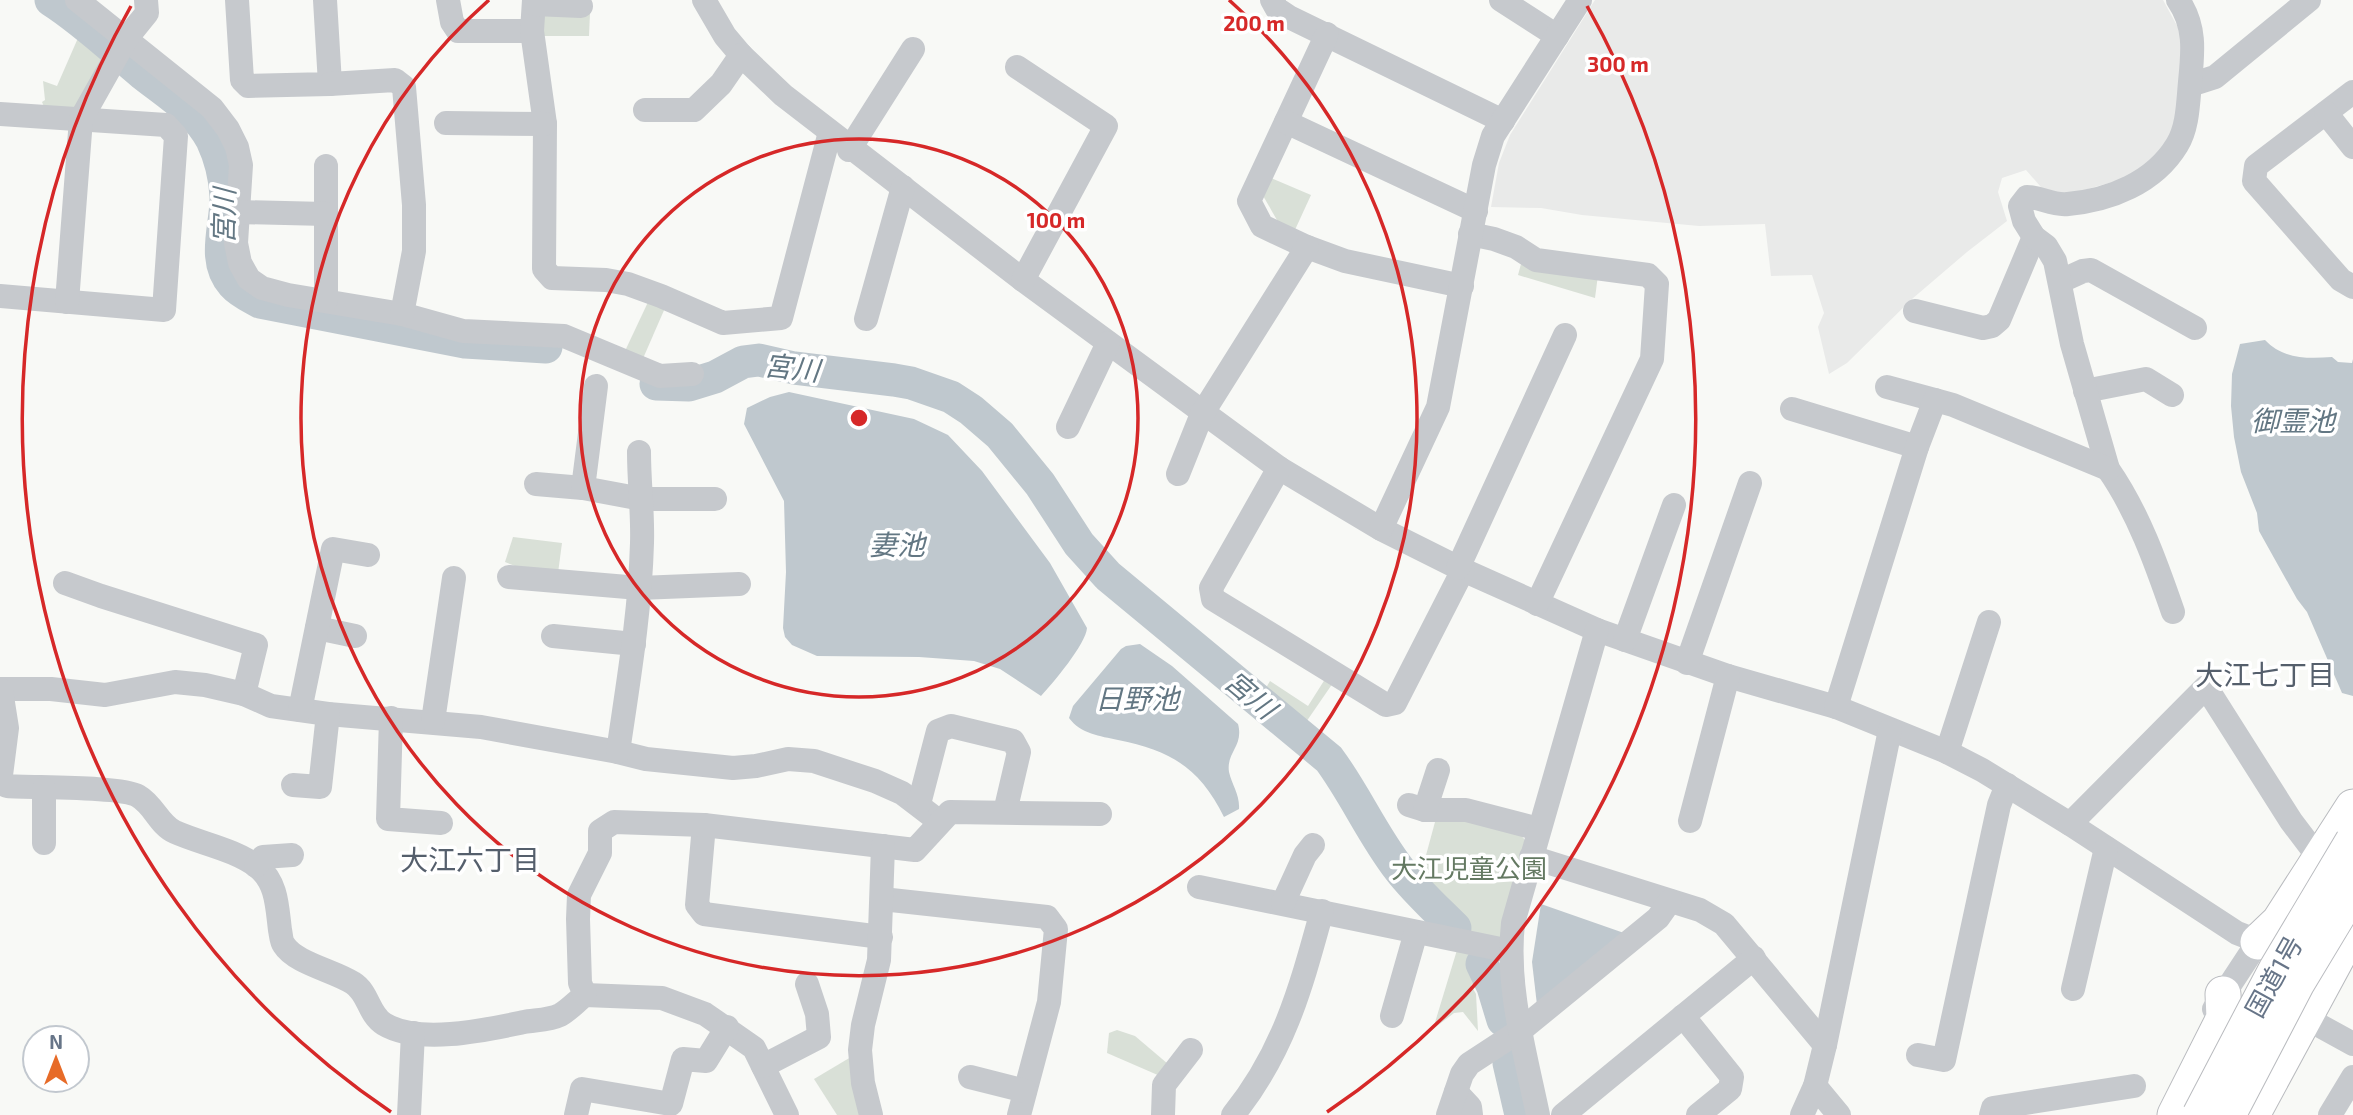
<svg xmlns="http://www.w3.org/2000/svg" width="2353" height="1115" font-family="'Exo 2','Noto Sans JP',sans-serif">
  <rect width="100%" height="100%" fill="#f8f9f6"/>
  <polygon fill="#e9eae9" points="1595,0 2163,0 2181,33 2179,110 2169,139 2155,159 2130,177 2070,194 2047,194 2026,170 2002,178 1998,192 2007,221 1967,252 1912,299 1847,363 1829,374 1818,327 1824,313 1812,275 1771,276 1765,224 1699,226 1582,215 1541,208 1491,207 1499,163 1510,135"/>
  <g fill="#d9e0d7">
    <polygon points="542,10 590,13 589,36 542,36"/>
    <polygon points="78,38 104,53 73,113 46,111 42,102 45,100 43,81 57,86"/>
    <polygon points="1271,178 1311,195 1294,232 1281,227 1262,194"/>
    <polygon points="1521,264 1598,275 1595,298 1518,275"/>
    <polygon points="649,300 665,308 641,363 625,351"/>
    <polygon points="513,537 562,543 558,573 520,568 505,562"/>
    <polygon points="1327,676 1335,680 1302,728 1260,698 1270,681 1308,706"/>
    <polygon points="1467,820 1518,832 1525,840 1503,938 1465,933 1419,881 1435,822"/>
    <polygon points="1457,950 1470,953 1484,978 1471,985 1476,994 1478,1031 1463,1012 1454,1013 1433,1029"/>
    <polygon points="1117,1030 1135,1036 1168,1064 1160,1076 1107,1053 1109,1033"/>
    <polygon points="851,1057 861,1115 837,1115 814,1079"/>
  </g>
  <g fill="#bfc8ce">
    <path d="M2265,340c18,19 42,19 67,17l6,5 14,1 1,-4v337l-11,-3 -35,-81 -10,-13 -38,-68 -2,-18 -16,-41 -7,-35 -3,-31 1,-32 8,-30z"/>
    <path d="M789,392l125,27 34,16 34,36 68,92 37,65c-1,16 -34,55 -46,68l-41,-27 -26,-8 -55,-4 -102,-1 -25,-11 -7,-8 -2,-9 3,-56 -2,-71 -40,-77 3,-16 23,-11z"/>
    <path d="M1140,644l32,22 66,58c6,22 -12,28 -9,48 3,13 11,23 10,37l-15,8c-24,-49 -54,-67 -106,-77 -18,-4 -37,-6 -49,-22l4,-12 48,-57 5,-3z"/>
    <polygon points="1541,904 1624,933 1537,1005 1532,962"/>
  </g>
  <g fill="none" stroke-linecap="round" stroke-linejoin="round">
    <g stroke="#bfc8ce" stroke-width="33">
      <path d="M51,0c33,21 62,49 92,74 24,19 54,37 69,66 8,17 13,37 14,56 1,29 -15,63 7,88 7,8 18,13 27,18l205,40 81,5"/>
      <path d="M656,384l33,1 26,-8 28,-15 16,-2 35,8 100,12 17,3 40,14 20,13 29,25 40,49 39,60 29,32 221,183c26,35 43,75 70,110 16,21 37,40 56,59"/>
      <polyline points="1482,964 1493,987 1503,1020"/>
      <polyline points="1509,1063 1521,1115"/>
    </g>
    <defs>
      <g id="highway">
        <polyline points="2258,942 2279,922 2353,807"/>
        <polyline points="2175,1115 2224,1018 2223,994"/>
        <polyline points="2252,1115 2353,928"/>
      </g>
    </defs>
    <use href="#highway" stroke="#b9bbbf" stroke-width="37"/>
    <g stroke="#c6c9cd" stroke-width="24">
      <polyline points="77,0 212,108 228,129 237,147 241,165 236,243 240,263 249,279 262,288 288,295 402,314 463,331 564,336 660,376 692,374"/>
      <polyline points="237,0 242,80 248,86 330,84 325,0"/>
      <polyline points="448,0 452,22 458,31 532,31"/>
      <polyline points="534,0 532,31 545,124 544,269 552,278 606,280 628,284 661,296 723,323 781,318 830,132"/>
      <polyline points="704,0 725,36 741,55 783,95 1023,280 1279,468 1381,529 1463,570 1597,630 1728,676 1836,707 1947,752 1982,770 2070,824 2237,933 2273,947"/>
      <polyline points="1272,0 1277,9 1289,17 1503,121"/>
      <polyline points="1501,0 1557,36"/>
      <polyline points="534,4 581,6"/>
      <polyline points="1327,34 1249,201 1262,226 1307,247 1345,261 1462,286"/>
      <polyline points="1017,67 1106,126 1023,280"/>
      <polyline points="330,84 395,80 404,87 414,205 414,251 402,314"/>
      <polyline points="2190,85 2215,77 2309,0"/>
      <polyline points="2353,92 2256,166 2254,181 2341,280 2353,287"/>
      <polyline points="645,110 694,110 721,84 741,55"/>
      <polyline points="2326,113 2353,147"/>
      <polyline points="0,114 166,125 176,136 164,310 0,296"/>
      <polyline points="1286,122 1476,211"/>
      <polyline points="446,123 545,124"/>
      <polyline points="849,150 913,49"/>
      <polyline points="326,166 326,300"/>
      <polyline points="238,212 326,214"/>
      <polyline points="1470,234 1494,239 1516,247 1536,260 1648,275 1657,284 1652,359 1537,604"/>
      <polyline points="2061,281 2083,271 2091,270 2195,328"/>
      <polyline points="67,302 81,119 126,39 147,13 146,0"/>
      <polyline points="1915,311 1983,328 1992,326 1999,320 2034,237"/>
      <polyline points="866,319 903,187"/>
      <polyline points="1887,387 1935,400"/>
      <polyline points="2085,391 2146,379 2172,395"/>
      <polyline points="1792,409 1917,447"/>
      <polyline points="1068,427 1108,343"/>
      <polyline points="1279,468 1211,588 1213,599 1386,705 1395,703 1463,570"/>
      <polyline points="1178,474 1202,414 1307,247"/>
      <polyline points="536,484 583,488 642,499 715,499"/>
      <polyline points="583,488 596,386"/>
      <polyline points="1381,529 1438,407 1484,165 1493,136 1580,0"/>
      <polyline points="1458,568 1565,335"/>
      <polyline points="509,577 639,588 739,584"/>
      <polyline points="65,583 101,596 256,645 244,694"/>
      <path d="M2173,612c-17,-49 -35,-100 -65,-143l-36,-125 -17,-83 -9,-15 -12,-9 -10,-16 -4,-15 7,-9c15,0 25,9 41,7 42,-4 86,-21 109,-59 11,-18 11,-42 13,-63 3,-30 6,-56 -12,-82"/>
      <polyline points="317,628 355,636"/>
      <polyline points="553,636 634,644"/>
      <polyline points="1625,640 1674,505"/>
      <polyline points="1687,663 1750,483"/>
      <polyline points="0,689 51,689 105,695 175,682 205,685 244,694 271,706 328,714 481,727 618,752 646,759 733,768 756,766 788,759 814,761 875,781 902,793 940,822"/>
      <path d="M1,690l6,38 -7,55 7,3c26,2 114,0 131,10 16,9 21,29 37,36 27,12 59,17 83,35 19,16 19,39 22,63 1,4 1,11 4,15 11,18 51,26 69,38 16,10 15,31 31,41 35,21 102,6 140,-2 11,-2 26,-2 36,-7 9,-5 17,-14 25,-20l77,3 43,16 49,34 33,67"/>
      <polyline points="1836,707 1917,447 1935,400 1953,405 2108,469"/>
      <polyline points="300,710 333,549 368,555"/>
      <polyline points="391,718 388,819 441,823"/>
      <polyline points="433,721 454,578"/>
      <path d="M618,752c10,-69 22,-138 24,-209 1,-30 -3,-60 -3,-91"/>
      <polyline points="1947,752 1989,622"/>
      <polyline points="293,785 320,787 328,714"/>
      <polyline points="44,789 44,843"/>
      <polyline points="919,804 938,731 951,726 1013,741 1019,752 1005,812"/>
      <polyline points="1409,805 1425,810 1466,810 1539,829"/>
      <polyline points="1425,810 1438,770"/>
      <polyline points="1690,821 1728,676"/>
      <polyline points="2070,824 2206,687 2291,821 2319,858"/>
      <polyline points="704,825 697,905 704,914 881,937"/>
      <polyline points="1531,857 1700,910 1724,924 1825,1045"/>
      <polyline points="256,866 263,857 292,855"/>
      <polyline points="1199,887 1510,951"/>
      <polyline points="882,899 1047,917 1056,929 1049,1002 1019,1115"/>
      <polyline points="1283,903 1305,855 1313,845"/>
      <polyline points="2073,989 2106,848"/>
      <polyline points="585,995 580,983 578,919 579,895 600,853 600,831 614,822 704,825 915,850 950,812 1100,814"/>
      <polyline points="2214,1009 2258,942"/>
      <polyline points="1392,1016 1416,932"/>
      <polyline points="1683,1016 1732,1077 1730,1089 1698,1115"/>
      <polyline points="2313,1022 2353,1044"/>
      <polyline points="1918,1055 1944,1060 1999,805 2007,785"/>
      <polyline points="763,1066 819,1037 817,1014 807,984"/>
      <polyline points="970,1077 1025,1091"/>
      <polyline points="1815,1086 1839,1115"/>
      <polyline points="1456,1092 1470,1107 1471,1115"/>
      <polyline points="409,1115 413,1033"/>
      <polyline points="576,1115 582,1089 671,1104 683,1059 706,1061 727,1027"/>
      <polyline points="871,1115 863,1083 860,1050 863,1025 879,960 883,846"/>
      <polyline points="1163,1115 1164,1085 1191,1050"/>
      <path d="M1233,1115c51,-63 68,-128 89,-204"/>
      <polyline points="1448,1115 1462,1074 1469,1064 1521,1030 1658,918 1670,901"/>
      <path d="M1538,1115c-13,-63 -32,-128 -25,-192l84,-293"/>
      <polyline points="1563,1115 1754,958"/>
      <polyline points="1802,1115 1815,1086 1825,1045 1890,730"/>
      <polyline points="1991,1115 1993,1108 2134,1086"/>
      <polyline points="2330,1115 2353,1077"/>
    </g>
    <use href="#highway" stroke="#fff" stroke-width="35"/>
    <defs>
      <g id="highway-bridge">
        <polyline points="2200,1115 2276,970 2353,841"/>
        <polyline points="2228,1115 2297,983 2353,890"/>
      </g>
    </defs>
    <use href="#highway-bridge" stroke="#b9bbbf" stroke-width="37" stroke-linecap="butt"/>
    <use href="#highway-bridge" stroke="#fff" stroke-width="35"/>
  </g>
  <g fill="none" stroke="#d62828" stroke-width="3.5">
    <circle cx="859" cy="418" r="279"/>
    <path d="M1229 0A558 558 0 1 1 489 0"/>
    <path d="M391 1112A837 837 0 0 1 131 6M1587 6A837 837 0 0 1 1327 1112"/>
  </g>
  <g text-anchor="middle" dominant-baseline="central" stroke-width="7" stroke-linejoin="round" paint-order="stroke">
    <g font-size="26" fill="#647962" stroke="#fff">
      <text x="1469" y="867">大江児童公園</text>
    </g>
    <g font-size="26" fill="#677588" stroke="#fff">
      <text transform="translate(2273 976) rotate(-61)">国道1号</text>
    </g>
    <g font-size="28" font-style="italic" fill="#637783" stroke="#fff">
      <text transform="translate(223 216) rotate(-89)">宮川</text>
      <text transform="translate(792 367) rotate(6)">宮川</text>
      <text x="2293" y="420">御霊池</text>
      <text x="897" y="544">妻池</text>
      <text transform="translate(1251 694) rotate(40)">宮川</text>
      <text x="1137" y="698">日野池</text>
    </g>
    <g font-size="28" fill="#555f6c" stroke="#fff">
      <text x="2265" y="674">大江七丁目</text>
      <text x="470" y="859">大江六丁目</text>
    </g>
  </g>
  <circle cx="859" cy="418" r="10" fill="#d62828" stroke="#fff" stroke-width="3.5"/>
  <g font-size="21" text-anchor="middle" font-weight="bold" fill="#d62828" stroke="#fff" stroke-width="7" stroke-linejoin="round" paint-order="stroke">
    <text x="1254" y="31">200 m</text>
    <text x="1618" y="72">300 m</text>
    <text x="1056" y="228">100 m</text>
  </g>
  <g transform="translate(56 1059)"><circle r="33" fill="#ffffff" stroke="#c2c8cf" stroke-width="2"/>
  <path d="M0-5L12 26L0 18L-12 26Z" fill="#e76b28"/>
  <text y="-10" font-size="19" font-weight="bold" text-anchor="middle" fill="#677588">N</text>
  </g>
</svg>
